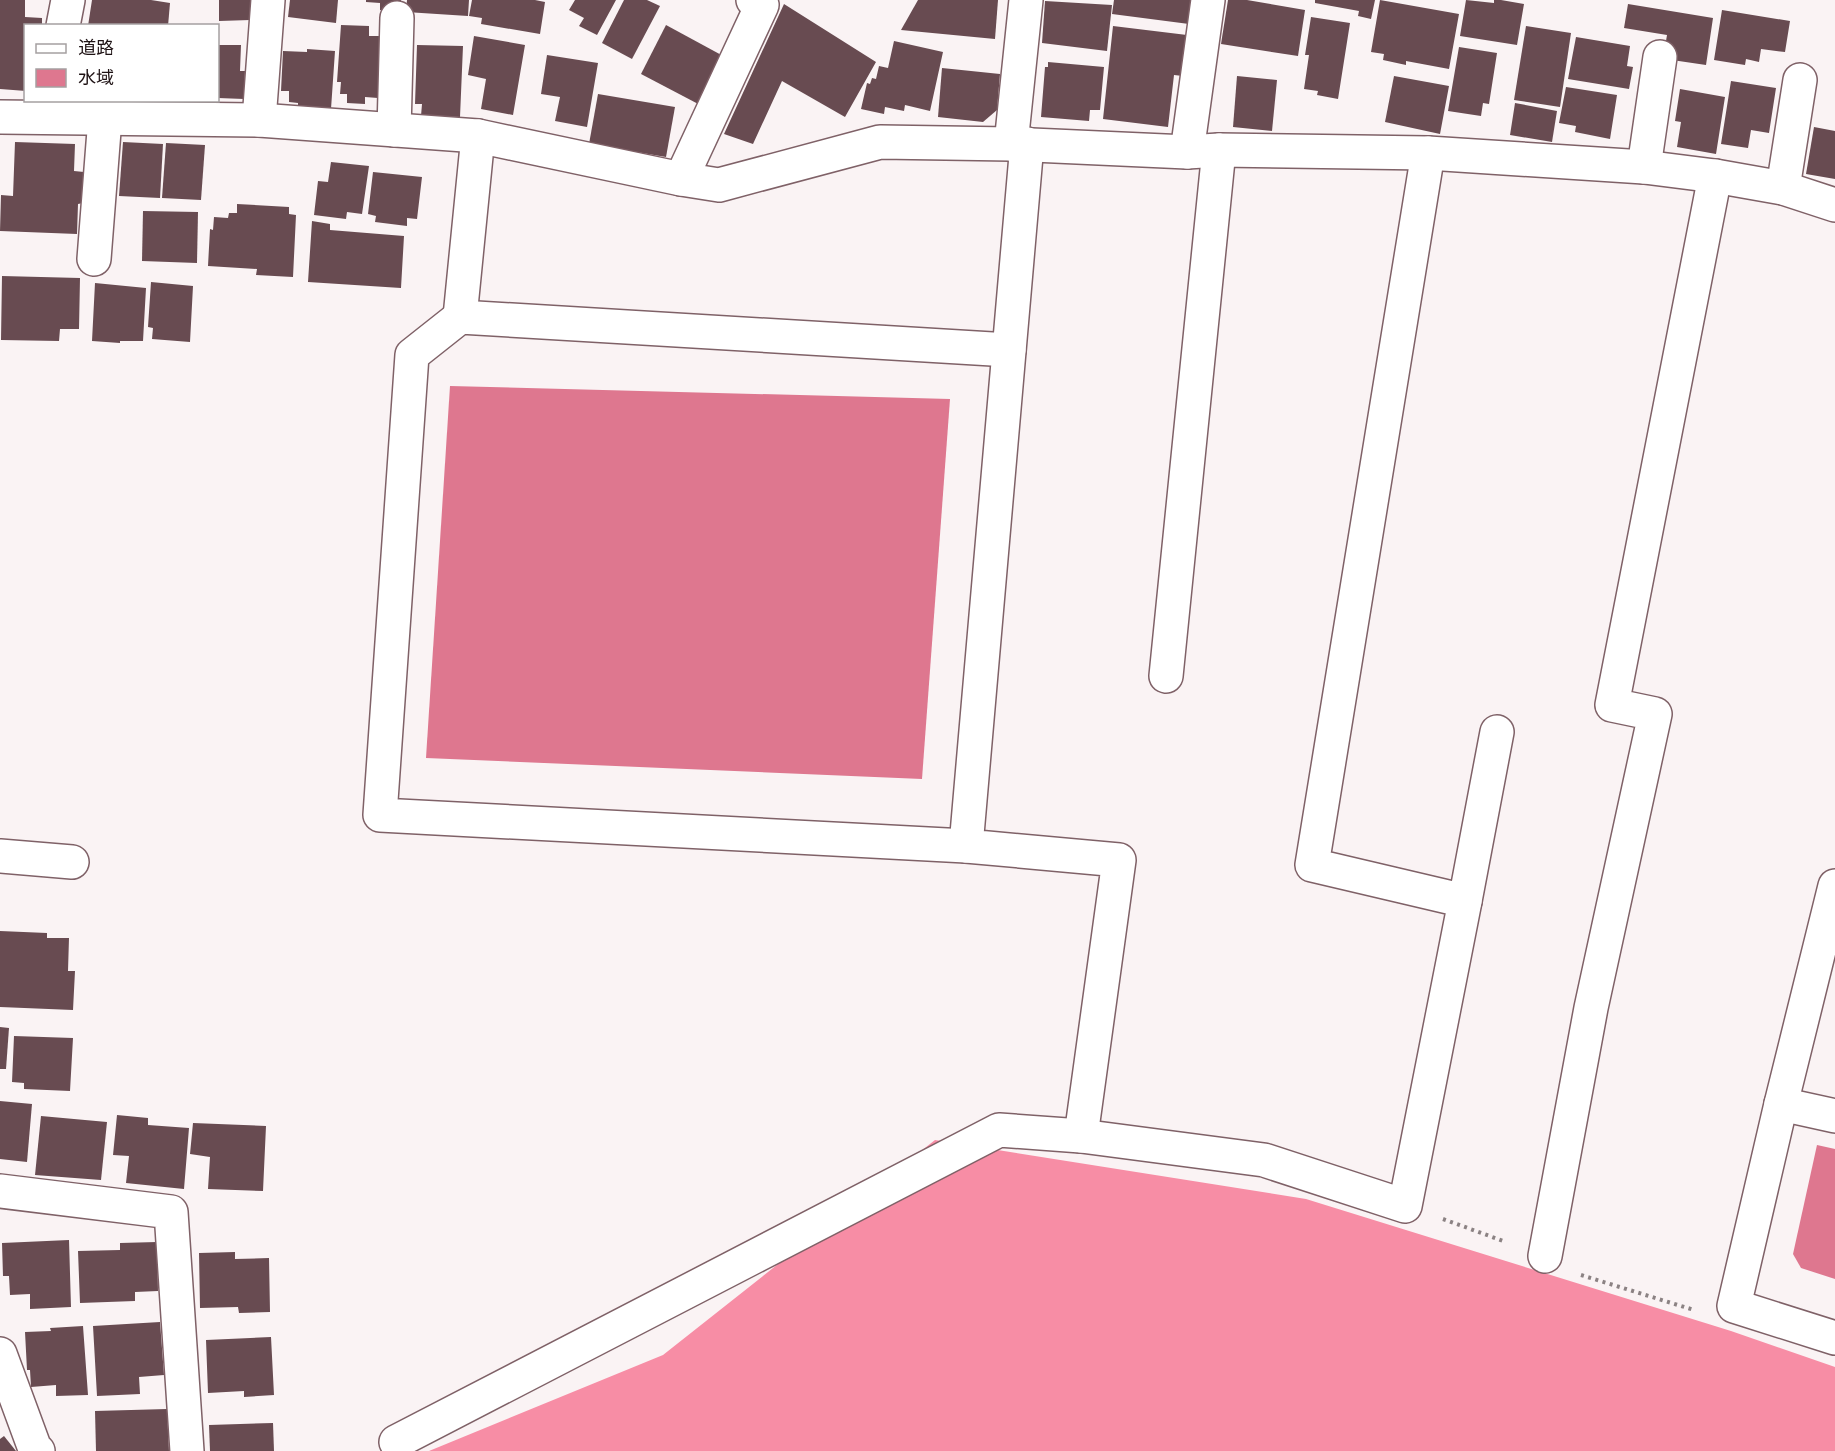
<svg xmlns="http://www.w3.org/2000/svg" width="1835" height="1451" font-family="'Sofia Sans Condensed','Noto Sans JP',sans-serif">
  <rect width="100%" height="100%" fill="#faf3f4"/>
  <polygon fill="#f78da5" points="935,1140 1306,1199 1731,1331 1835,1367 1835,1451 429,1451 663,1355"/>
  <g fill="#de778f">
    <polygon points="450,386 950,399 922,779 426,758"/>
    <polygon points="1817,1145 1835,1149 1835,1279 1801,1268 1793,1254"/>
  </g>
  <g fill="#684b51">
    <polygon points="0,0 25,0 25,17 42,18 42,26 26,26 26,91 0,89"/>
    <polygon points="92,0 151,0 170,3 168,26 88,26"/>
    <polygon points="219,0 250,0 250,20 219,21"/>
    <polygon points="290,0 338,0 336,23 288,17"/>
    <polygon points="366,0 401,0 400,12 380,10 380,3 366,2"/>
    <polygon points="407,0 469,0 468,16 406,12"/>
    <polygon points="472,0 535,0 545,2 540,34 481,24 482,18 469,16"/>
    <polygon points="575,0 616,0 597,35 579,26 584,18 569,10"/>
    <polygon points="624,0 647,0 660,6 632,59 602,43"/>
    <polygon points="918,0 998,0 995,39 901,30"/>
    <polygon points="1114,0 1191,0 1189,24 1112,14"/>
    <polygon points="1228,0 1247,0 1305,10 1298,56 1221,44"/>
    <polygon points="1315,0 1375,0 1371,19 1358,16 1359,11 1315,3"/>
    <polygon points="1380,0 1459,14 1449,69 1406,61 1406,65 1383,60 1384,54 1371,52"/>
    <polygon points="1466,0 1494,3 1494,0 1501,0 1524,4 1517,45 1460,36"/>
    <polygon points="1045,1 1112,5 1107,51 1042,43"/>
    <polygon points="784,4 876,62 845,117 782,81 753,144 724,134"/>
    <polygon points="1628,4 1713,18 1706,65 1672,60 1674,48 1665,47 1667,35 1624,28"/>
    <polygon points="1722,10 1790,21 1785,52 1761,49 1759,62 1746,59 1745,65 1714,60"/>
    <polygon points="1311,17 1350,23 1338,99 1317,95 1318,91 1304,89 1309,55 1305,55"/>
    <polygon points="341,25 369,26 369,36 382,36 378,98 365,97 365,104 347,103 347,94 340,94 341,82 337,82"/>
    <polygon points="666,25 725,57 702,106 641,74"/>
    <polygon points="1113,26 1187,35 1183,76 1174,75 1168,127 1103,119"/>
    <polygon points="1526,26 1571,33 1560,107 1514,100"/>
    <polygon points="474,36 525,45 513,115 481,109 486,79 468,75"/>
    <polygon points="1576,37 1630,46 1627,66 1633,67 1629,89 1568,79"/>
    <polygon points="894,41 943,52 930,111 905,105 904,111 885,107 884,114 861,109 867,83 870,84 872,78 876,79 879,66 888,68"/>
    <polygon points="218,45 241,45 240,71 245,71 244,99 218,98"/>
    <polygon points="417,45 463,46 460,117 421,116 422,104 415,104"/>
    <polygon points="1459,47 1497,53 1489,104 1483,103 1481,116 1448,111"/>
    <polygon points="307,49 335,51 331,109 298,107 298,103 289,102 289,91 281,91 283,51 307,52"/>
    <polygon points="547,55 598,63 587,127 555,121 560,97 541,94"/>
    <polygon points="1048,62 1104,67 1100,110 1090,110 1089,121 1041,117 1045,67 1048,67"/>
    <polygon points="942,68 1000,74 997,110 983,122 938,117"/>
    <polygon points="1237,76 1277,80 1272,131 1233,127"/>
    <polygon points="1394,76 1449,86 1440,134 1385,122"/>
    <polygon points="1731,81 1776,88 1769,133 1751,130 1748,148 1721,144"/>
    <polygon points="1566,87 1617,95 1610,139 1575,132 1576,126 1559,123"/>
    <polygon points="1680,89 1725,97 1716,154 1677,147 1681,122 1675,121"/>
    <polygon points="598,94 675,107 666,157 589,144"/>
    <polygon points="1515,103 1557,111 1552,142 1510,135"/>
    <polygon points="1814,127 1835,131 1835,179 1806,174"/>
    <polygon points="15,142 75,144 74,171 84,172 83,203 78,204 77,234 0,231 1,195 13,196"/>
    <polygon points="123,142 163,144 160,198 119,196"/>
    <polygon points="166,143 205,145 201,200 162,198"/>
    <polygon points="331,162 369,166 362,214 347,212 346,219 314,215 318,181 328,182"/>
    <polygon points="373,172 422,177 417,219 407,218 407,226 375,222 376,216 368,214"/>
    <polygon points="237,204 289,207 289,214 296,215 293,277 256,275 257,269 208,266 210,229 213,230 214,217 228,218 229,213 237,213"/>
    <polygon points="143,211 198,212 197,263 142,261"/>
    <polygon points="312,221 330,224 330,230 404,236 401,288 308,282"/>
    <polygon points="2,276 80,278 79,329 60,329 59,341 1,340"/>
    <polygon points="151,282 193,286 190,342 152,339 153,328 148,327"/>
    <polygon points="95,283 146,288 143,341 120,341 120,343 92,341"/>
    <polygon points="0,931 47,933 47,938 69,938 68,971 75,971 73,1010 0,1007"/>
    <polygon points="0,1027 9,1028 6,1069 0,1069"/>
    <polygon points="14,1036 73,1038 70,1091 24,1089 24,1083 12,1082"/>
    <polygon points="0,1101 32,1104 27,1162 0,1159"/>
    <polygon points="117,1115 148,1118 148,1125 189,1128 184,1189 126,1183 129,1156 113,1155"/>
    <polygon points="41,1116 107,1122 101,1180 35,1175"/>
    <polygon points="193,1123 266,1126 263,1191 208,1189 210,1157 190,1154"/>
    <polygon points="69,1240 71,1307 30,1309 30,1294 10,1295 9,1276 3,1276 2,1243"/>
    <polygon points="157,1242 158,1291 135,1292 135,1301 80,1303 78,1251 120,1250 120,1243"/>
    <polygon points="235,1252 235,1259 269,1258 270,1312 239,1313 238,1307 200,1308 199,1253"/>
    <polygon points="160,1322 164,1375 139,1377 140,1394 97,1396 93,1326"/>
    <polygon points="83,1326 88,1395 56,1396 56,1385 31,1387 30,1370 27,1370 25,1332 51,1331 50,1328"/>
    <polygon points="271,1337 274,1395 244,1397 244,1391 208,1393 206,1340"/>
    <polygon points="167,1409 169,1451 96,1451 95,1411"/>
    <polygon points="273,1423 274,1451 210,1451 209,1425"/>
    <polygon points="4,1436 16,1451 0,1451 0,1439"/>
  </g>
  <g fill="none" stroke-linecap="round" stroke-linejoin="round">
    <defs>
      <g id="minor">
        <polyline points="63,26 68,0"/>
        <polyline points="0,117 259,120 478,136 681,179 719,185 880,142 1011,144 1187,152 1219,150 1428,153 1644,167 1715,176 1783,188 1835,205"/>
        <polyline points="259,120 268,0"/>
        <polyline points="394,130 397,18"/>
        <polyline points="1011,144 1026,0"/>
        <polyline points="1027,144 966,846 1119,860 1081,1136"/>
        <polyline points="1187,152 1208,0"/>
        <polyline points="1644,167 1660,57"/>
        <polyline points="681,179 762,5 753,0"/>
        <polyline points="1783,188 1800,80"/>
        <polyline points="94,259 105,118"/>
        <polyline points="460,317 478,136"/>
        <polyline points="1166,676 1219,150"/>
        <polyline points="966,846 380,815 412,355 460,317 1009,350"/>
        <polyline points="0,856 72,862"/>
        <polyline points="1835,886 1781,1104 1734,1306 1835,1338"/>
        <polyline points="1465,901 1497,732"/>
        <polyline points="1781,1104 1835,1116"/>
        <polyline points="0,1191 171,1212 187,1451"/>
        <polyline points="1545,1256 1591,1008 1655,714 1612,705 1715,176"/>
        <polyline points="0,1354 35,1449 38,1451"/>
        <polyline points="396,1442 999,1130 1081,1136 1264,1160 1405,1206 1465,901 1312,865 1428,153"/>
      </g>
    </defs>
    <use href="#minor" stroke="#7f6167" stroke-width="36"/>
    <g stroke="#8b8283" stroke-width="4" stroke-dasharray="3 4.5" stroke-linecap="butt">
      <polyline points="1443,1219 1506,1242"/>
      <polyline points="1581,1275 1694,1310"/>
    </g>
    <use href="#minor" stroke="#fff" stroke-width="33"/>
  </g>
  <rect x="24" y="24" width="195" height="78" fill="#ffffff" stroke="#a5a0a1" stroke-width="1.5"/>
  <rect x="36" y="44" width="30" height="9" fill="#ffffff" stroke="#a5a0a1" stroke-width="1.5"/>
  <text x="78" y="54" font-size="18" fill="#1e1214">道路</text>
  <rect x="36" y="69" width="30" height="18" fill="#de778f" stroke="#a5a0a1" stroke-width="1.5"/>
  <text x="78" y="84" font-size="18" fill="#1e1214">水域</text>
</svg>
